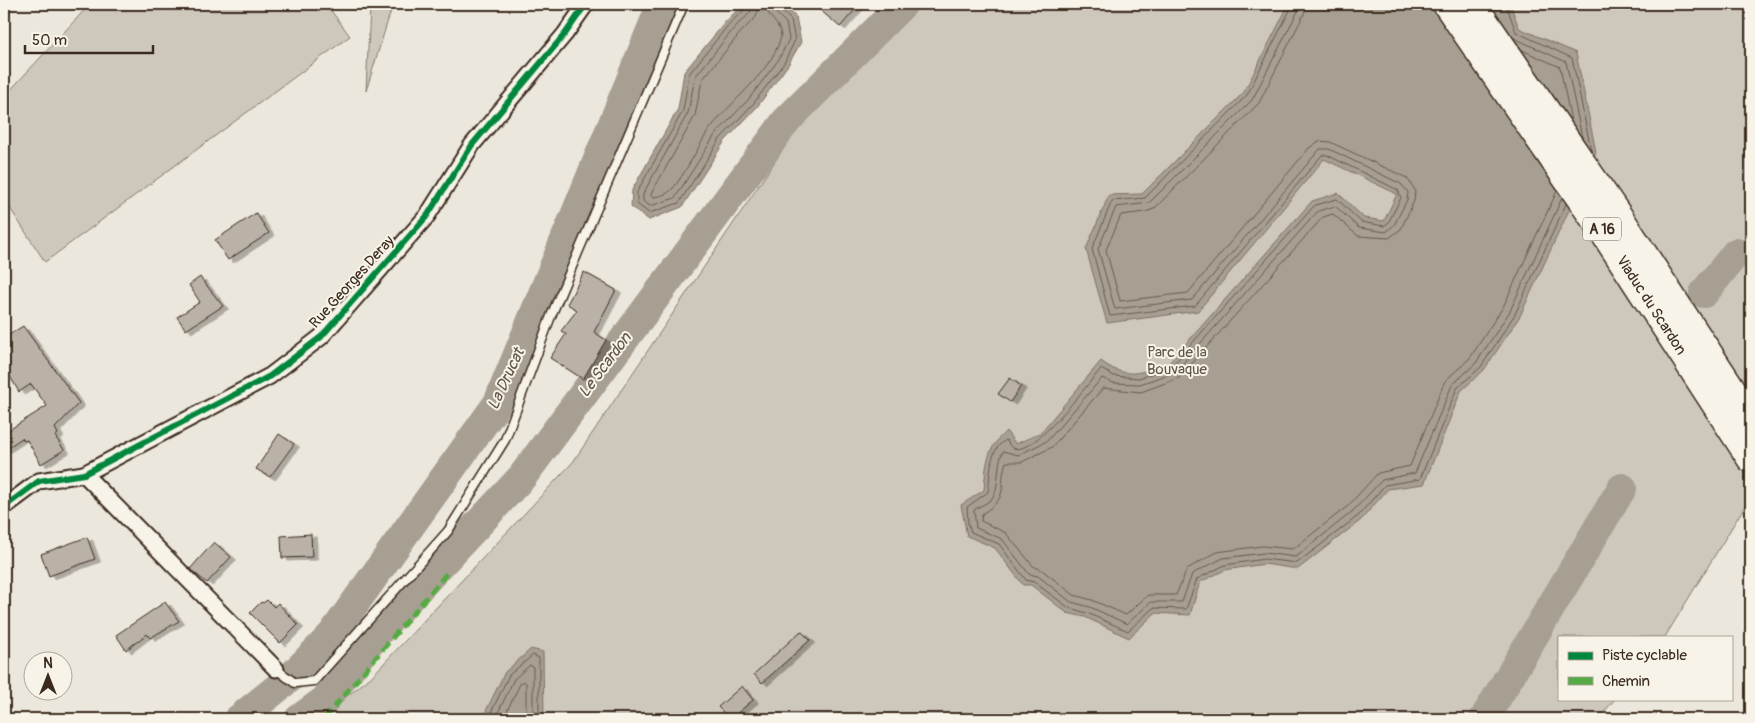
<svg xmlns="http://www.w3.org/2000/svg" width="1755" height="723" font-family="Pangolin,sans-serif">
  <defs>
    <filter id="shadow"><feDropShadow dx="5.5" dy="3" stdDeviation="0" flood-color="#0004"/></filter>
  </defs>
  <rect width="100%" height="100%" fill="#ece7dc"/>
  <filter id="ink" filterUnits="userSpaceOnUse"><feTurbulence type="fractalNoise" baseFrequency=".02" numOctaves="2"/><feDisplacementMap in="SourceGraphic" scale="10" xChannelSelector="R" yChannelSelector="G"/><feConvolveMatrix kernelMatrix="1 2 1 2 8 2 1 2 1" color-interpolation-filters="sRGB"/></filter>
  <g filter="url(#ink)">
    <g fill="#cec8bc" stroke="#84796d">
      <polygon points="90,4 326,4 350,36 45,262 4,199 4,97"/>
      <polygon points="371,4 393,4 366,91 370,7"/>
      <polygon points="903,4 1751,4 1751,496 1665,637 1559,637 1559,699 1615,699 1598,719 318,719 371,677 573,462 788,142"/>
    </g>
    <g fill="#a89f93" stroke="#7c7064">
      <polygon points="744,4 782,4 796,17 801,42 788,65 757,107 725,141 682,207 649,220 631,207 632,190 678,109 684,72 727,20"/>
      <path d="M1289,4h221l9,24 57,25 20,99 -76,164 -36,54 -23,21 -37,93 -36,5 -27,31 -63,49 -34,-5 -39,6 -25,12 -10,33 -35,-2 -26,25 -44,-21 -18,-4 -36,-28h-8l-28,-37 -28,-12 -6,-31 23,-15c2,-26 2,-40 22,-59l10,13 24,-11 61,-72c25,19 39,12 67,3l144,-163 26,-8 26,25 20,3 13,-27 -73,-35 -126,152 -91,12 -21,-74 23,-54 33,-1 102,-102z"/>
      <polygon points="531,649 543,652 544,719 482,719 505,672"/>
    </g>
    <g fill="none" stroke-linecap="round" stroke-linejoin="round">
      <g stroke="#67594d" stroke-width="1">
        <polyline points="747,4 745,9 730,23 689,74 683,111 637,192 637,204 649,213 679,203 720,139 753,104 784,63 795,40 791,20 780,9 779,4"/>
        <polyline points="753,4 750,13 735,27 695,77 688,113 643,194 643,201 650,206 675,198 715,135 748,100 779,59 789,39 786,23 775,12 773,4"/>
        <path d="M760,4l-4,13 -15,15 -39,48 -7,36 -44,78 1,3c5,0 14,-2 18,-6 10,-8 29,-45 37,-58 19,-28 62,-58 73,-93 5,-14 -14,-22 -15,-36"/>
        <path d="M1293,4l-46,91 -102,103 -33,3 -20,48 18,67 85,-10 127,-151h5l71,35 3,8 -13,25 -4,3 -23,-4 -24,-23 -22,6 -144,162 -32,11 -25,-2 -13,-7c-13,14 -67,88 -88,79 -3,-1 -5,-6 -7,-8 -18,9 -15,35 -18,52l-21,15 1,17 3,8 28,12 27,36 8,2 35,26 18,5 41,18 25,-23 33,1 11,-30 28,-14 39,-6 33,4 61,-47 27,-31 35,-6 37,-91 24,-21 34,-53 51,-110"/>
        <path d="M1299,4l-1,7 -46,89 -103,103 -33,4 -18,42 17,60 77,-9 128,-151h9l72,35 7,8 -1,8 -13,25 -8,7 -27,-4 -24,-22 -17,5 -143,161 -35,12 -27,-1 -11,-5 -55,63 -29,14 -15,-4c-7,14 -3,35 -10,46 -4,6 -14,9 -19,13l2,18 26,11 27,35 9,2 33,26 19,5 37,17 24,-22h31l10,-28 31,-16 41,-5 32,4 57,-46 29,-31 33,-7 37,-88 24,-22 34,-52 52,-113"/>
        <path d="M1307,4l-3,10 -45,89 -105,106 -9,3 -24,3 -15,35 14,51 68,-8 121,-145 10,-7 11,1 77,36 8,12 -1,11 -13,28 -12,9 -31,-2 -25,-22 -10,3 -144,161 -38,14 -38,-4 -51,59 -30,15h-16c-9,28 6,32 -24,52l-1,7 25,12 27,33 9,4 32,25 18,5 34,15 22,-20h28l11,-26 30,-17 45,-6 31,3 55,-43 30,-33 32,-7 35,-85 25,-23 33,-51 54,-116"/>
        <polyline points="1506,4 1516,32 1572,58 1591,150"/>
        <polyline points="1514,38 1566,62 1582,137"/>
        <polyline points="1522,50 1560,67 1571,121"/>
        <polyline points="488,719 509,675 533,655 539,658 539,719"/>
        <polyline points="495,719 514,679 530,665 533,667 533,719"/>
        <polyline points="503,719 520,684 524,681 526,683 526,719"/>
      </g>
      <g stroke="#a89f93" stroke-width="30">
        <polyline points="1704,293 1736,253"/>
        <polyline points="239,719 292,676 332,635 498,403 662,4"/>
        <polyline points="299,719 325,700 383,626 522,477 786,121 903,4"/>
        <polyline points="1484,719 1622,488"/>
      </g>
    </g>
    <g fill="#bab2a7" stroke="#3b2a1e" filter="url(#shadow)">
      <polygon points="813,4 860,4 840,27"/>
      <polygon points="256,213 269,233 228,260 215,240"/>
      <polygon points="584,272 616,290 594,332 606,340 583,379 550,358 566,334 561,331 577,310 567,304"/>
      <polygon points="200,277 223,306 186,330 177,317 200,302 189,285"/>
      <polygon points="23,326 79,403 55,428 58,434 55,436 64,450 41,464 27,440 24,441 22,438 4,450 4,433 47,406 31,384 19,392 4,366 4,338"/>
      <polygon points="1010,378 1021,386 1010,402 998,394"/>
      <polygon points="279,434 294,444 270,477 256,469"/>
      <polygon points="311,534 312,557 282,558 281,536"/>
      <polygon points="87,537 95,559 49,576 41,554"/>
      <polygon points="214,542 231,557 207,583 190,569"/>
      <polygon points="267,600 274,607 278,603 298,625 280,643 250,613 261,602 263,603"/>
      <polygon points="165,602 179,621 150,638 147,634 126,650 116,635"/>
      <polygon points="801,631 810,640 762,683 754,674"/>
      <polygon points="742,686 753,700 730,719 718,707"/>
    </g>
    <g fill="none" stroke-linecap="round" stroke-linejoin="round">
      <defs>
        <polyline id="lane" points="276,669 295,683 314,681 448,531 505,440 551,316 684,4"/>
        <g id="street">
          <polyline points="84,474 276,669"/>
          <polyline points="4,507 39,481 84,474 270,376 321,337 427,216 472,145 565,34 586,4"/>
        </g>
        <g id="highway">
          <path id="s1" d="M1447,4l159,231 145,223"/>
          <polyline points="1472,4 1622,222 1751,419"/>
        </g>
      </defs>
      <use href="#lane" stroke="#3b2a1e" stroke-width="11"/>
      <use href="#street" stroke="#3b2a1e" stroke-width="19"/>
      <use href="#highway" stroke="#3b2a1e" stroke-width="31"/>
      <use href="#lane" stroke="#f7f3e8" stroke-width="8"/>
      <use href="#street" stroke="#f7f3e8" stroke-width="15"/>
      <use href="#highway" stroke="#f7f3e8" stroke-width="28"/>
      <polyline stroke="#55ab43" stroke-width="5" stroke-dasharray="10 5" stroke-linecap="butt" points="324,719 447,573"/>
      <defs>
        <polyline id="cycleway" points="4,507 39,481 84,474 270,376 321,337 427,216 472,145 565,34 586,4"/>
      </defs>
      <use href="#cycleway" stroke="#f7f3e8" stroke-width="9"/>
      <use href="#cycleway" stroke="#00873e" stroke-width="6"/>
    </g>
  </g>
  <g text-anchor="middle" dominant-baseline="central" stroke-width="4" stroke-linejoin="round" paint-order="stroke">
    <rect fill="#f7f3e8" stroke="#73665b" stroke-width="1" x="1583" y="217.5" width="38" height="23" rx="4"/>
    <g font-size="14" font-weight="bold" fill="#3b2a1e">
      <text x="1602" y="229">A 16</text>
    </g>
    <g font-size="15" fill="#3b2a1e" stroke="#f7f3e8">
      <text transform="translate(352 282) rotate(-48)">Rue Georges Deray</text>
      <text stroke="none"><textPath href="#s1" startOffset="364">Viaduc du Scardon</textPath></text>
    </g>
    <g font-size="15" fill="#605246" stroke="#f7f3e8">
      <text x="1177" y="352">Parc de la<tspan x="1177" dy="17">Bouvaque</tspan></text>
    </g>
    <g font-size="16" font-style="italic" fill="#615347" stroke="#f7f3e8">
      <text transform="translate(605 365) rotate(-53)">Le Scardon</text>
      <text transform="translate(506 379) rotate(-65)">La Drucat</text>
    </g>
  </g>
  <rect width="1755" height="723" fill="none" stroke="#f7f3e8" stroke-width="20"/>
  <rect x="10" y="10" width="1735" height="703" fill="none" stroke="#3b2a1e" stroke-width="2" filter="url(#ink)"/>
  <rect x="1558" y="636" width="175" height="65" fill="#f7f3e8" stroke="#aca397"/>
  <rect x="1568" y="652" width="25" height="8" fill="#00873e" stroke="#aca397"/>
  <text x="1602" y="660" font-size="15" fill="#3b2a1e">Piste cyclable</text>
  <rect x="1568" y="677" width="25" height="8" fill="#55ab43" stroke="#aca397"/>
  <text x="1602" y="686" font-size="15" fill="#3b2a1e">Chemin</text>
  <g transform="translate(48 676)"><circle r="24" fill="#f7f3e8" stroke="#aca397"/>
  <path d="M0-4L9 19L0 12L-9 19Z" fill="#3b2a1e"/>
  <text y="-8" font-size="14" font-weight="bold" text-anchor="middle" fill="#3b2a1e">N</text>
  </g>
  <path d="M25 45v8h128v-8" fill="none" stroke="#3b2a1e" stroke-width="2.5"/>
  <text x="32" y="45" font-size="15" fill="#3b2a1e" stroke="#f7f3e8" stroke-width="4" paint-order="stroke">50 m</text>
</svg>
